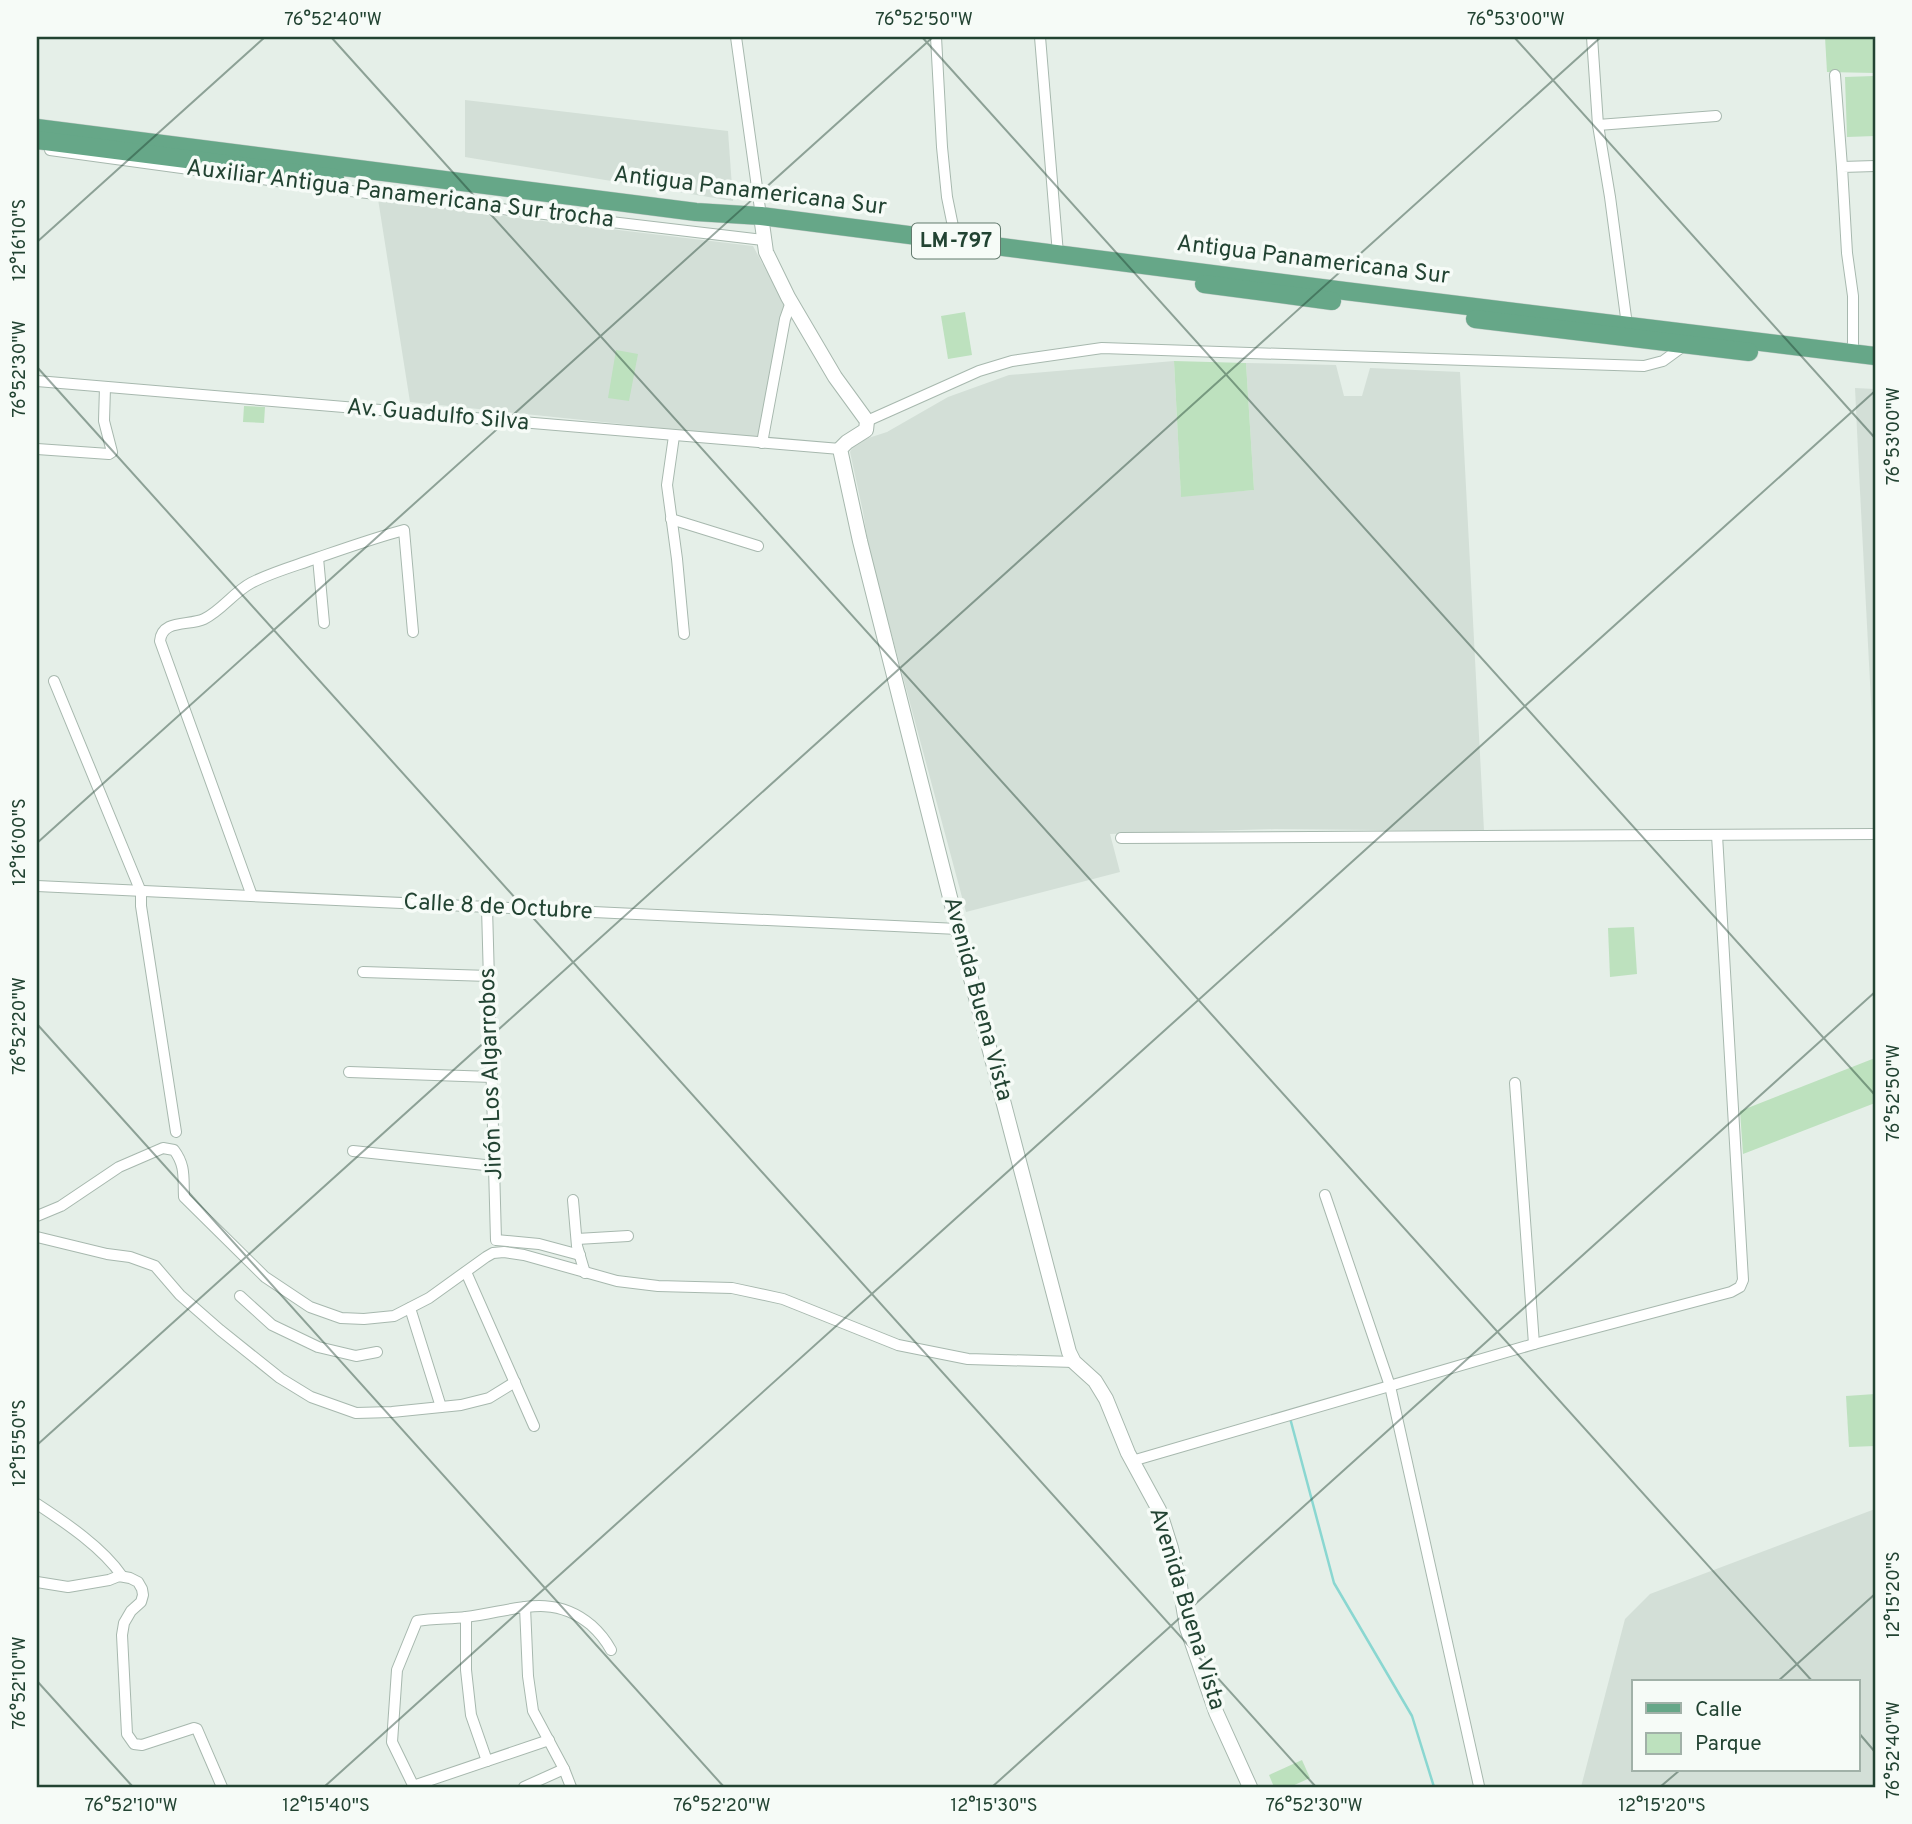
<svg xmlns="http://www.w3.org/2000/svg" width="1912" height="1824" font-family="Overpass,sans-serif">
  <rect width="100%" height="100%" fill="#e5efe8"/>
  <g fill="#d3dfd7" fill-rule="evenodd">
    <polygon points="465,100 728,131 733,201 465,157"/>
    <polygon points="378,199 526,219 753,246 792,319 785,331 767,439 410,402"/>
    <polygon points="1174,361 1181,496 1254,490 1246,363 1336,365 1344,396 1362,396 1370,368 1460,372 1484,831 1275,829 1110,834 1120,872 966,912 869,550 863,512 850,452 856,442 887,432 948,397 1009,375"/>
    <polygon points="1855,388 1875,389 1875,778 1859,472"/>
    <path d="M1875,1509v278h-294l44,-168 25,-25zM1858,1682v88h-224v-88z"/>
  </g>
  <g fill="#bde1be">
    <polygon points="1825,37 1875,37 1875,73 1827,72"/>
    <polygon points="1874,76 1875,136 1847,137 1845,77"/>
    <polygon points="965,312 972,355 948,359 941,316"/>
    <polygon points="616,350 638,354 629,401 608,398"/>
    <polygon points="1174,361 1246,363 1254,490 1181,497"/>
    <polygon points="244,406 265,407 264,423 243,422"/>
    <polygon points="1634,927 1637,974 1610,977 1608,928"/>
    <polygon points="1875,1058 1875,1103 1743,1154 1740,1111"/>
    <polygon points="1875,1394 1875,1446 1849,1447 1846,1396"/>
    <polygon points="1302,1760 1310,1778 1290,1787 1274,1787 1269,1775"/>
  </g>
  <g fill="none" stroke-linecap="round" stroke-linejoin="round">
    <polyline stroke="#8ad7d1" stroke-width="2.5" points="1290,1418 1334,1583 1412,1716 1434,1787"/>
    <defs>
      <g id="minor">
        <polyline points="736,37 761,216"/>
        <polyline points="936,37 942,147 947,197 956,241"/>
        <polyline points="1040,37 1058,254"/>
        <polyline points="1592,37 1598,125 1610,197 1627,325"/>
        <polyline points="1835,75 1842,167"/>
        <polyline points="1598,125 1716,116"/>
        <polyline points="50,150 342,190 763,240"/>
        <polyline points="1853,353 1853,296 1847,253 1842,167 1875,166"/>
        <polyline points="37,381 840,449"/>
        <polyline points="867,421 979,371 1012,361 1102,348 1644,366 1663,361 1685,345"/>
        <polyline points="674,436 667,485 677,559 684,634"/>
        <polyline points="762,443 785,319 791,302"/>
        <polyline points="37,449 109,454 112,452 104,421 105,387"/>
        <polyline points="671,519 758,546"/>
        <polyline points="318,558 324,623"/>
        <polyline points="54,681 141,892 141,906 176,1132"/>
        <polyline points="1121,838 1875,834"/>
        <polyline points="37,886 958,929"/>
        <path d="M252,896l-92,-255c2,-22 29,-15 44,-22 17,-8 30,-27 47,-36 21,-11 44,-17 66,-25 29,-10 57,-20 87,-28l9,102"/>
        <polyline points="487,907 496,1240 539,1244 580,1255"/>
        <polyline points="363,972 489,976"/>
        <polyline points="349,1072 492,1077"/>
        <polyline points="1515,1083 1534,1344"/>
        <polyline points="353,1151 494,1166"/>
        <polyline points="1325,1195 1390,1386 1479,1786"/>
        <polyline points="573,1200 577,1246 585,1273"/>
        <path d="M37,1216l24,-10 58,-39 44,-19 11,2c12,16 9,28 10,47l81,80 45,30 31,11 23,1 30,-3 35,-18 57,-41 7,-4 11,-1 20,3 93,26 41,5 74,2 51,11 115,46 70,14 106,3"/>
        <polyline points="37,1237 107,1254 130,1257 155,1266 180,1295 220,1330 280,1378 311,1397 356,1413 392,1412 461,1405 489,1398 515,1382"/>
        <polyline points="577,1239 628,1236"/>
        <polyline points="466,1272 534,1426"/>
        <polyline points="240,1296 272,1325 318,1347 356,1356 377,1352"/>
        <polyline points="410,1308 441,1407"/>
        <polyline points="1132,1461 1534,1344 1731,1292 1740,1287 1743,1280 1717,835"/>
        <path d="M37,1504c29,19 66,44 85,72"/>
        <polyline points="37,1582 68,1587 109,1580 119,1576 130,1578 138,1582 142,1589 143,1595 141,1602 131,1611 124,1623 122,1635 127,1734 134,1744 142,1745 194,1728 197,1729 222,1787"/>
        <polyline points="525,1607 528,1676 533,1711 564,1769 571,1787"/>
        <polyline points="466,1617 466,1670 471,1715 487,1761"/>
        <polyline points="413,1786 549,1740"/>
        <path d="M414,1787l-22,-45 5,-72 20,-49c16,-3 33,-2 49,-4 45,-5 85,-26 125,8 9,8 14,14 20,25"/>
        <polyline points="524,1787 564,1769"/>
      </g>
      <polyline id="tertiary" points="761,216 766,252 788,297 835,377 867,421 866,430 847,442 840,449 860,541 958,929 1069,1352 1074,1362 1095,1381 1106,1399 1128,1453 1159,1510 1171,1548 1180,1586 1187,1628 1216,1712 1250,1787"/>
      <g id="primary">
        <polyline points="37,128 696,212 761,216 1345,291 1875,356"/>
        <polyline points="37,140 335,178"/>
        <polyline points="1204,284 1332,301"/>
        <polyline points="1475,319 1749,352"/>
      </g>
    </defs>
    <use href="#minor" stroke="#a7b8ae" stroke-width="12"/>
    <use href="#tertiary" stroke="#a7b8ae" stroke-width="16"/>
    <use href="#primary" stroke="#c1cac6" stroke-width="19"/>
    <use href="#minor" stroke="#fff" stroke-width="10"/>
    <use href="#tertiary" stroke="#fff" stroke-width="14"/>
    <use href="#primary" stroke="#66a788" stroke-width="18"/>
  </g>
  <path fill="none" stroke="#224332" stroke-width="2" stroke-opacity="0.45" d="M331,37l1482,1645M922,37l953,1058M1514,37l361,401M37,242l228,-205M37,367l1279,1420M37,843l896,-806M37,1024l687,763M37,1445l1564,-1408M37,1681l96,106M1777,1682l98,-88M1858,1732l17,20M324,1787l1551,-1396M992,1787l883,-795M1660,1787l20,-17"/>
  <g text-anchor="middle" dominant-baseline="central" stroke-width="7" stroke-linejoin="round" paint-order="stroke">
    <rect fill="#f6fbf7" stroke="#627a6d" stroke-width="2" x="912" y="223.5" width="88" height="35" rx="5"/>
    <g font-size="21" font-weight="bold" fill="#224332">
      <text x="956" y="241">LM-797</text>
    </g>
    <g font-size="23" fill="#224332" stroke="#f6fbf7">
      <text transform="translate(750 192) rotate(7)">Antigua Panamericana Sur</text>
      <text transform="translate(400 195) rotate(7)">Auxiliar Antigua Panamericana Sur trocha</text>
      <text transform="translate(1313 261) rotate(7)">Antigua Panamericana Sur</text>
      <text transform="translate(438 416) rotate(5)">Av. Guadulfo Silva</text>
      <text transform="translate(498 908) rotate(3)">Calle 8 de Octubre</text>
      <text transform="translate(977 999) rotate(75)">Avenida Buena Vista</text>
      <text transform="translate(492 1074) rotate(-92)">Jirón Los Algarrobos</text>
      <text transform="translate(1186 1609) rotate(73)">Avenida Buena Vista</text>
    </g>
  </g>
  <rect width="1912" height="1824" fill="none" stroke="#f6fbf7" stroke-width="77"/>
  <rect x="1632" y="1680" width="228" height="91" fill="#f6fbf7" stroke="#a1b1a8" stroke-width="2"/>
  <rect x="1646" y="1703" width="35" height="10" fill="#66a788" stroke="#a1b1a8" stroke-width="2"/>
  <text x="1695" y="1716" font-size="21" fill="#224332">Calle</text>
  <rect x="1646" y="1733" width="35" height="21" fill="#bde1be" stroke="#a1b1a8" stroke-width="2"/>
  <text x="1695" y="1750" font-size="21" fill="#224332">Parque</text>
  <rect x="38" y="38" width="1836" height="1748" fill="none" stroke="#224332" stroke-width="2.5"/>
  <g font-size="18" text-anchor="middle" fill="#224332">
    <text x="333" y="25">76°52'40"W</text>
    <text x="924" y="25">76°52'50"W</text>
    <text x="1516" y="25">76°53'00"W</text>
    <text transform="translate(19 240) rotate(-90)" y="6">12°16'10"S</text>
    <text transform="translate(19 369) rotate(-90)" y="6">76°52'30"W</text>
    <text transform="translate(1893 436) rotate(-90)" y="6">76°53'00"W</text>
    <text transform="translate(19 842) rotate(-90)" y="6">12°16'00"S</text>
    <text transform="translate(19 1026) rotate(-90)" y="6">76°52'20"W</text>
    <text transform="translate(1893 1093) rotate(-90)" y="6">76°52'50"W</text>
    <text transform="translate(19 1443) rotate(-90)" y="6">12°15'50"S</text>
    <text transform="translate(1893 1595) rotate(-90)" y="6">12°15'20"S</text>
    <text transform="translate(19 1683) rotate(-90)" y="6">76°52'10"W</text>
    <text transform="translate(1893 1750) rotate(-90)" y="6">76°52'40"W</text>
    <text x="131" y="1811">76°52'10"W</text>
    <text x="326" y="1811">12°15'40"S</text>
    <text x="722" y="1811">76°52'20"W</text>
    <text x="994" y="1811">12°15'30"S</text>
    <text x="1314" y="1811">76°52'30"W</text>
    <text x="1662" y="1811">12°15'20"S</text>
  </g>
</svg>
